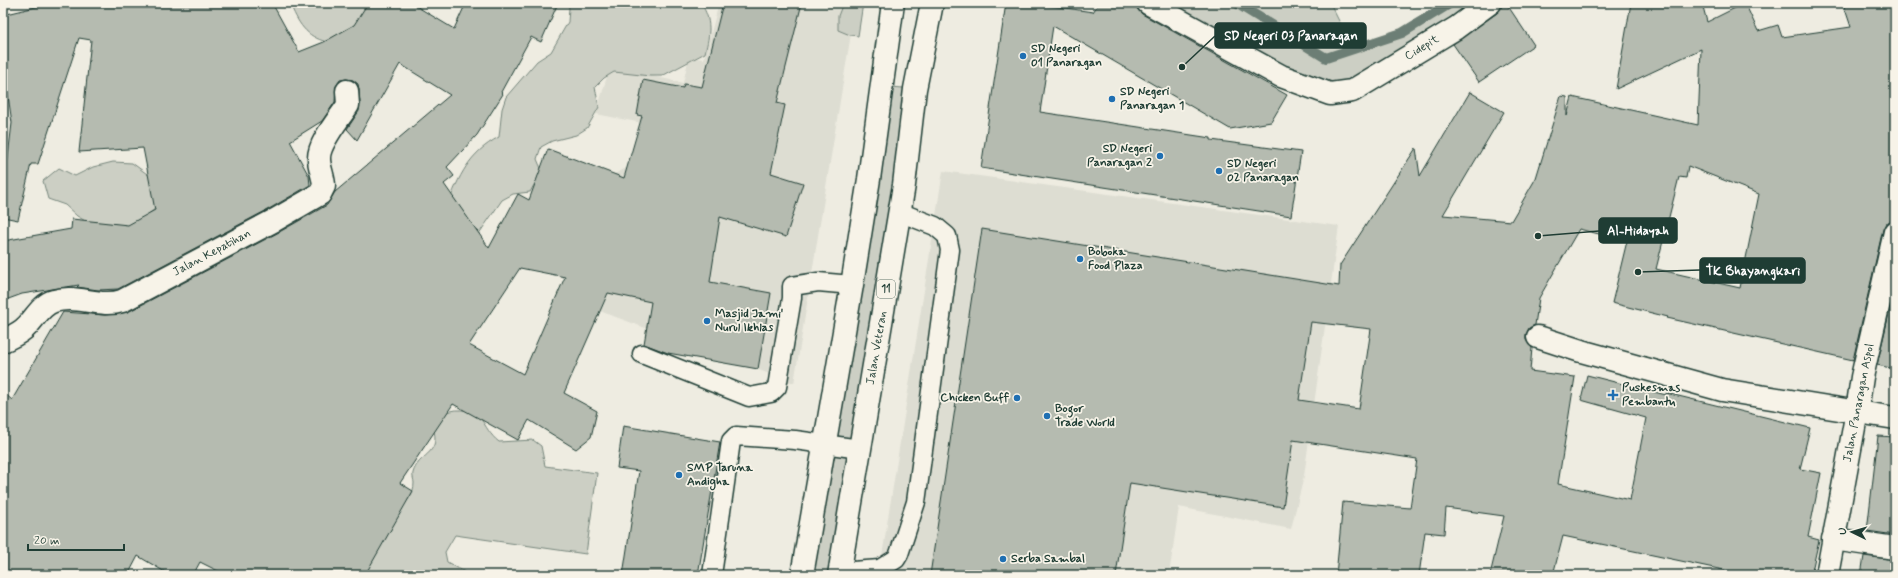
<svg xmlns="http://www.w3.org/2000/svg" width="1898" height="578" font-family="Mynerve,sans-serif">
  <rect width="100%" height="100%" fill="#eeece1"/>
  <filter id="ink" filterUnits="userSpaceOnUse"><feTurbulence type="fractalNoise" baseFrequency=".025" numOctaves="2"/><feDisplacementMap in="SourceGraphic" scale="8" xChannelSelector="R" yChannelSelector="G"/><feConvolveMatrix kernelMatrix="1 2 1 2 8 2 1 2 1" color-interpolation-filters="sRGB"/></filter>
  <g filter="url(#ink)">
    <g fill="#ddddd2">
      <polygon points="719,3 856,3 794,383 605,313 578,301 611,176 628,167 642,123 596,114 610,66 683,83 689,57 704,59"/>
      <polygon points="943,171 1339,226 1304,476 1291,529 1179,507 1169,575 879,575"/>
    </g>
    <g fill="#cccfc4" stroke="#76867c">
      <path d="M292,3h82l-13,19 -30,21c-23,-5 -31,-16 -40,-37z"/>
      <path d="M568,3h133c11,18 9,30 4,50l-43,23h-12l-36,-4 -10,6 -9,9 4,20 -12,21 -11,7 -24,6 -11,6 -4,12 5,12 -12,21 -17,2 -11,6 -26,38 -29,-31c12,-31 22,-54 52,-70l3,-28 4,-12 31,-36 14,-9 17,-30 1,-14z"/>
      <polygon points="843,3 863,3 858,36 850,35 838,30 838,16"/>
      <polygon points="1145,3 1330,3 1353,49 1402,33 1451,3 1490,3 1330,94"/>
      <polygon points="879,86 915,89 839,575 802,575"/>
      <polygon points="113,162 132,163 154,179 155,209 148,214 145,230 92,225 77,216 65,205 48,199 43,181 59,168 75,176 93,167"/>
      <path d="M456,410c30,-1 24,17 43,32l34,-2 8,6 4,20 52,7 -11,81 -131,-19 -10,17 2,10 23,13h-106l37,-68c7,-6 13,-14 13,-24 0,-3 -2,-7 -1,-10 5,-19 27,-18 21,-42l12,-19z"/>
    </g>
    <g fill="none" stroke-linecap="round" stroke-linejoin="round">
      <polyline stroke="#6c7e74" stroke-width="10" points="1236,3 1326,58 1402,33 1451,3"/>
    </g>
    <g fill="#b5bbb0" stroke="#1f3d34" fill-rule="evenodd">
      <path d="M52,3h220l27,49 25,-10 30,-17 14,-22h43l43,26 12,-26h92l-17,39 -10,-5 -30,55 2,2 -26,41 -30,32 7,9 -10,8 45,64 29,-54 11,6 19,-51 76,29 18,-62 -5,-1 6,-35 40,8 1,-4 18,3 21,-84h79l-25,100 8,2 -14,68 32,10 -17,54 -66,-20 -10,65 61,11 -13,76 -90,-16 -24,-9 7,-42 -43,-9 -44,100 33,18 -6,26 -15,12 -47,-29 -11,20 -65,-36 -53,79 13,8 -48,84h-139l-26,-13 -7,13h-23l-32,-19 -10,19h-125v-183l9,8 51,-88 42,3 23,-3 153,-81 46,-26 8,-13 115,-97 -50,-31 -43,76 -10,-11 12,-18 1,-7 -1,-14 -1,-6 -5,-4 -7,-1 -6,1 -4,6 -1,16 -13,19 -32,20 19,35 1,9 -41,24 -151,80 -20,1 -21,-3 2,-2 -57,9 -19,7v-60l68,-12 1,-10 56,6 27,-15 -12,-62 -64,4 12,-112 -12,-2 -41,126h-7l-13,56 -15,-3v-17l9,-77 -9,-62v-46zM520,268l45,9 -42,97 -54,-29z"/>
      <polygon points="1006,3 1031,3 1093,12 1099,3 1128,3 1137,8 1142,14 1287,95 1271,122 1230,129 1053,26 1040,112 1211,138 1211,140 1301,152 1291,216 981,168"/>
      <polygon points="1502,3 1506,3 1534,45 1479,82 1453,44 1497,13 1501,8"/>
      <path d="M1631,3h71l5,19 38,-19 13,28 20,-6 4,12 69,-10 -8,-24h52v217l-9,3 -3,6 -30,131 -186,-42 1,-1 -56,-14 15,-62 -48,-12 -40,69 -4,27 -6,3 -3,6v6l6,8 -2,23 45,6 -17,107 72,16 16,-82 -65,-18 6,-25 79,20v-2l144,35 -10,41 21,4 -13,64 11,3 -8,35h-64l-184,-39 -10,39h-63l14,-59 -58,-8 -2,26 -19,-2 -6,43h-83l7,-73 67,6 7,-49 -124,-19 -10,67 -153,-24 -14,92h-186l52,-346 357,57 1,-21 76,-117 4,28 50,-84 34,20 -61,103 68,6 25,-43 25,-82 6,1v19l5,-19 126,28 3,-76 -85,40zM1688,166l71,28 -19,94 -84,-19 23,-92 7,1zM1311,322l60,7 -12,80 -60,-9z"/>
      <polygon points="1895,288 1895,369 1877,365"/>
      <polygon points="623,426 720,442 698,575 623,575 639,471 617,468"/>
      <polygon points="1878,436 1895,437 1895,535 1867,531"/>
      <polygon points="1864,556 1895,560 1895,575 1861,575"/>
    </g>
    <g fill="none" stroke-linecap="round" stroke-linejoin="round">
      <defs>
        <g id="lane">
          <polyline points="642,354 749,397 771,393 777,387 792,298 792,286 818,282 852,285"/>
          <polyline points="839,572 880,569 896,559 899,554 916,502 950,250 947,236 935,226 899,212"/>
          <polyline points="712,575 731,441 736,436 795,440 860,449"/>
        </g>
        <g id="street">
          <polyline points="1148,3 1281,76 1330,94 1352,91 1456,28 1490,3"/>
          <polyline points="1538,337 1581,351 1722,390 1895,418"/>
          <path d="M3,341c8,-4 18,-8 24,-15 8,-8 15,-22 27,-25 22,-7 46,7 68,0l153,-81 45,-26 4,-8c0,-9 -5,-18 -5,-27 -1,-16 21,-41 29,-54l-1,-14"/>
          <polyline points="1833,539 1895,548"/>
          <polyline points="1827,575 1857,411 1862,377 1895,232"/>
        </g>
        <g id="primary">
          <polyline points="802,575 852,285 869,179 893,3"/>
          <polyline points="839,575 904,185 915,89 932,3"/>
        </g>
      </defs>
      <use href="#lane" stroke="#1f3d34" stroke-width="21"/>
      <use href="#street" stroke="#1f3d34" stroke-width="25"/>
      <use href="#primary" stroke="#1f3d34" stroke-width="25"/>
      <use href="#lane" stroke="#f7f3e8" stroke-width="18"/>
      <use href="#street" stroke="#f7f3e8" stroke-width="22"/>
      <use href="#primary" stroke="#f7f3e8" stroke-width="22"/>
    </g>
  </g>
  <g fill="#1f6fb2" stroke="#f7f3e8" stroke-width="1.5">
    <circle cx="1023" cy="56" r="4"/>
    <circle cx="1112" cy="99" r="4"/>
    <circle cx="1160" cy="156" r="4"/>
    <circle cx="1219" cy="171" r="4"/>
    <circle cx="1080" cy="259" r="4"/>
    <circle cx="707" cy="321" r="4"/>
    <path d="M1611 389h4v4h4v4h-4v4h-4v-4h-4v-4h4z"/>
    <circle cx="1017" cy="398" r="4"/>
    <circle cx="1047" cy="416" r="4"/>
    <circle cx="679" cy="475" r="4"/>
    <circle cx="1003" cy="559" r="4"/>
  </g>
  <g text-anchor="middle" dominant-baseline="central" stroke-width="3.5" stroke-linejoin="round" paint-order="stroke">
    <rect fill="#f7f3e8" stroke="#60746a" stroke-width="1" x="877" y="280" width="18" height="18" rx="3"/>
    <g font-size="11" font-weight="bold" fill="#1f3d34">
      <text x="886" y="289">11</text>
    </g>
    <g font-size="12" fill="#1f3d34" stroke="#f7f3e8">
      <text transform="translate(1422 48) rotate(-31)">Cidepit</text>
      <text transform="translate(212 253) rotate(-28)">Jalan Kepatihan</text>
      <text transform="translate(877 348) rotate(-80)">Jalan Veteran</text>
      <text transform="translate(1859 403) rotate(-79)">Jalan Panaragan Aspol</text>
    </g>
    <g font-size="12" font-weight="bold" fill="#1f3d34" stroke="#f7f3e8" text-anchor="start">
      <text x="1031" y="49">SD Negeri<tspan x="1031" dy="14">01 Panaragan</tspan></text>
      <text x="1120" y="92">SD Negeri<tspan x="1120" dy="14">Panaragan 1</tspan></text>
      <text x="1152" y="149" text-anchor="end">SD Negeri<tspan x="1152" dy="14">Panaragan 2</tspan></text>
      <text x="1227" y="164">SD Negeri<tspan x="1227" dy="14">02 Panaragan</tspan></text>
      <text x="1088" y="252">Boboka<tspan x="1088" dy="14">Food Plaza</tspan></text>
      <text x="715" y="314">Masjid Jami'<tspan x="715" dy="14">Nurul Ikhlas</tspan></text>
      <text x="1622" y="388">Puskesmas<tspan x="1622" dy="14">Pembantu</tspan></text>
      <text x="1009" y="398" text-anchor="end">Chicken Buff</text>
      <text x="1055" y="409">Bogor<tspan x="1055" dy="14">Trade World</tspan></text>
      <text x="687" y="468">SMP Taruna<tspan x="687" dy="14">Andigha</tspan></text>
      <text x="1011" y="559">Serba Sambal</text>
    </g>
  </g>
  <path fill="none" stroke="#1f3d34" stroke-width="1.5" d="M1182 67L1215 36M1538 236L1599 231M1638 272L1700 270"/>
  <g fill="#1f3d34" stroke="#f7f3e8" stroke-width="1.5">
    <circle cx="1182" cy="67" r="4"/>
    <circle cx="1538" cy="236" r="4"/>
    <circle cx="1638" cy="272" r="4"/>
  </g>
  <g fill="#1f3d34" stroke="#1f3d34" stroke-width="1.5">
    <rect x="1215" y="23" width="151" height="25" rx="4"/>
    <rect x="1599" y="218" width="78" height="25" rx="4"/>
    <rect x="1700" y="258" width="105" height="25" rx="4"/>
  </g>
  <g font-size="13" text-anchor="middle" font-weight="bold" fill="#fff">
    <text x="1291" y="40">SD Negeri 03 Panaragan</text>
    <text x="1638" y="235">Al-Hidayah</text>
    <text x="1753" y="275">TK Bhayangkari</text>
  </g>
  <rect width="1898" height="578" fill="none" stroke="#f7f3e8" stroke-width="16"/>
  <rect x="8" y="8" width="1882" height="562" fill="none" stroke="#1f3d34" stroke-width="1.5" filter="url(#ink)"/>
  <g transform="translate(1852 532) rotate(275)" stroke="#f7f3e8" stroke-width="3" paint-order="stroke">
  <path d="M0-3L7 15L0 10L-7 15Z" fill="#1f3d34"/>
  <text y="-6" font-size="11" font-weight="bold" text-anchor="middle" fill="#1f3d34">U</text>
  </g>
  <path d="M28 544v6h96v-6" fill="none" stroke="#1f3d34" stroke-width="2"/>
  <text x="34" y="544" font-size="12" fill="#1f3d34" stroke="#f7f3e8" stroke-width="3" paint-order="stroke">20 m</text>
</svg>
